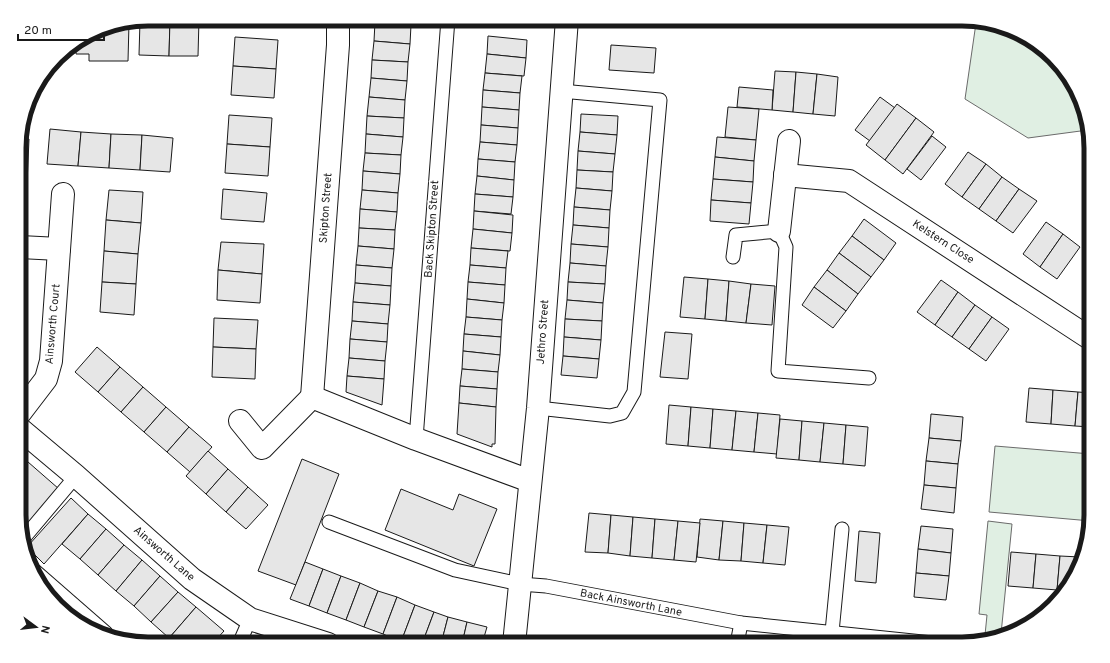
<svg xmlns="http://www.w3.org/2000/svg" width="1110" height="663" font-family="Overpass,sans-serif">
  <rect width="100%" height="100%" fill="#fff"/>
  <g fill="#e0efe3" stroke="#6a6a6a">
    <polygon points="976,23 1027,36 1069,77 1088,130 1028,138 965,99"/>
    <polygon points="995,446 1091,454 1091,521 989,512"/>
    <polygon points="988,521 1012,524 1001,634 995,636 985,635 987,615 979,614"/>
  </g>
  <g fill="#e6e6e6" stroke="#1a1a1a">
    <polygon points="148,19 170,19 169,56 139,55 140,21"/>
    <polygon points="170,19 199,19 198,56 169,56"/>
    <polygon points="375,22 411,25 410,44 374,41"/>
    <polygon points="129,23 128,61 89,61 89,54 76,54 76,43 99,29"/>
    <polygon points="488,36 527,40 526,58 487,54"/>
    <polygon points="235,37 278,40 276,69 233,66"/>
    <polygon points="374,41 410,44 408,62 372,60"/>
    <polygon points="611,45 656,48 654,73 609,70"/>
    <polygon points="487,54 526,58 524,76 485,73"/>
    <polygon points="372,60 408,62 407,81 371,78"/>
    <polygon points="233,66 276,69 274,98 231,95"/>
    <polygon points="775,71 796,72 793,112 772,110"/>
    <polygon points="796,72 817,74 813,114 793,112"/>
    <polygon points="485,73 522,76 520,93 483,90"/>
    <polygon points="817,74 838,77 835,116 813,114"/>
    <polygon points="371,78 407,81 405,100 369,97"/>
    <polygon points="739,87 773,90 772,110 737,107"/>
    <polygon points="483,90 520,93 519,110 482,107"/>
    <polygon points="369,97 405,100 404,118 367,116"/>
    <polygon points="880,97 895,108 870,141 855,130"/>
    <polygon points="897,104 916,118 885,160 866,145"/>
    <polygon points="482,107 519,110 518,128 481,125"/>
    <polygon points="728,107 759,109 756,140 725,137"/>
    <polygon points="581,114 618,116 617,135 580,132"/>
    <polygon points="229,115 272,118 270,147 227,144"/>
    <polygon points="367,116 404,118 403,137 366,134"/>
    <polygon points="916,118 934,132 903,174 885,160"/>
    <polygon points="481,125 518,128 517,145 480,142"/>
    <polygon points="50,129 81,132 78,166 47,164"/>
    <polygon points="81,132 111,134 109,168 78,166"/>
    <polygon points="580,132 617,135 615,154 578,151"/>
    <polygon points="111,134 142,135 140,170 109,168"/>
    <polygon points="366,134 403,137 401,155 365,153"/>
    <polygon points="142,135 173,138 170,172 140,170"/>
    <polygon points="932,136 946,147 921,180 907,169"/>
    <polygon points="717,137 756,140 754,161 715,157"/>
    <polygon points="20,138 29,139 27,184 20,184"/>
    <polygon points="480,142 517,145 515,162 478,159"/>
    <polygon points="227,144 270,147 268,176 225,173"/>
    <polygon points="578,151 615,154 613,172 577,170"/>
    <polygon points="968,152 986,164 962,197 945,184"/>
    <polygon points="365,153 401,155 400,174 363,171"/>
    <polygon points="715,157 754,161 753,182 713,179"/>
    <polygon points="478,159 515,162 514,180 477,176"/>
    <polygon points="986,164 1002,177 979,209 962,197"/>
    <polygon points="577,170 613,172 612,191 576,188"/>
    <polygon points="363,171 400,174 398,193 362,190"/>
    <polygon points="477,176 514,180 513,197 475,194"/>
    <polygon points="1002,177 1019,189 996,221 979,209"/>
    <polygon points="713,179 753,182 751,203 711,200"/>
    <polygon points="576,188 612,191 610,210 574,207"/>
    <polygon points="223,189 267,193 264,222 221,219"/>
    <polygon points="1019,189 1037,201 1013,233 996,221"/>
    <polygon points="109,190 143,192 141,223 106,220"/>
    <polygon points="362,190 398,193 397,212 360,209"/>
    <polygon points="475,194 513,197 511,214 474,211"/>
    <polygon points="711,200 751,203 749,224 710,221"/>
    <polygon points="574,207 610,210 609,228 573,225"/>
    <polygon points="360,209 397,212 395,230 359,228"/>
    <polygon points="474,211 513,215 512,233 473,229"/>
    <polygon points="864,219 896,243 884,260 852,236"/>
    <polygon points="106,220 141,223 138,254 104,251"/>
    <polygon points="1046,222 1063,234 1040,267 1023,254"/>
    <polygon points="573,225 609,228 608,247 571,244"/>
    <polygon points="359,228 395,230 394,249 358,246"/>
    <polygon points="473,229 512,233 510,251 471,248"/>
    <polygon points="1063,234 1080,247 1057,279 1040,267"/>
    <polygon points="852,236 884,260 871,277 839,253"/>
    <polygon points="221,242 264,244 262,274 218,270"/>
    <polygon points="571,244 608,247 606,266 570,263"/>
    <polygon points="358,246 394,249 392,268 356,265"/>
    <polygon points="471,248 508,251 506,268 470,265"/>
    <polygon points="104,251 138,254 136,284 102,282"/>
    <polygon points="839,253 871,277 858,294 827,270"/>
    <polygon points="570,263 606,266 605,284 568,282"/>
    <polygon points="356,265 392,268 391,286 355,283"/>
    <polygon points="470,265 506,268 505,285 468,282"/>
    <polygon points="218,270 262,274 260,303 217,300"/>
    <polygon points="827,270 858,294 846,311 814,287"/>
    <polygon points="684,277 708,279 705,319 680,317"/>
    <polygon points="708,279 729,281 726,321 705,319"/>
    <polygon points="941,280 958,292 935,325 917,312"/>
    <polygon points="729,281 751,284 746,323 726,321"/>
    <polygon points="102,282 136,284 134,315 100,312"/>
    <polygon points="468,282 505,285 504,303 467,299"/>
    <polygon points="568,282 605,284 603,303 567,300"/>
    <polygon points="355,283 391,286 390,305 353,302"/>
    <polygon points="751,284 775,286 772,325 746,323"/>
    <polygon points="814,287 846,311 833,328 802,305"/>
    <polygon points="958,292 975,305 952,337 935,325"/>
    <polygon points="467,299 504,303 502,320 466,317"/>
    <polygon points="567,300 603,303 602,321 565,319"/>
    <polygon points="353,302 390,305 388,324 352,321"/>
    <polygon points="975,305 992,317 969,349 952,337"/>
    <polygon points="466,317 502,320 501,337 464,334"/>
    <polygon points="992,317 1009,329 986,361 969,349"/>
    <polygon points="214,318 258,320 256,349 213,347"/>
    <polygon points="565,319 602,321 601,340 564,337"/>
    <polygon points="352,321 388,324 387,342 350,339"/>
    <polygon points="665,332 692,334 688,379 660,377"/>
    <polygon points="464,334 501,337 500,355 463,351"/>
    <polygon points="564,337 601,340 599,359 563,356"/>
    <polygon points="350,339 387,342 385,361 349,358"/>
    <polygon points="97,347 120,367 98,392 75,372"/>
    <polygon points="213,347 256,349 255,379 212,377"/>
    <polygon points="463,351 500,355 498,372 462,369"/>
    <polygon points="563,356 599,359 597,378 561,375"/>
    <polygon points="349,358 385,361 384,379 347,376"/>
    <polygon points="120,367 143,387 121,412 98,392"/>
    <polygon points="462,369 498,372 497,389 460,386"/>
    <polygon points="347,376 384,379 382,405 346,392"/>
    <polygon points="460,386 497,389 496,407 459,403"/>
    <polygon points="143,387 166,407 144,432 121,412"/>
    <polygon points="1029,388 1053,390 1051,424 1026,422"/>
    <polygon points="1053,390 1078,392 1075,426 1051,424"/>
    <polygon points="1078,392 1091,393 1091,427 1075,426"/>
    <polygon points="459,403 496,407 495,444 492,444 492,447 457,434"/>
    <polygon points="669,405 691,407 688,446 666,444"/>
    <polygon points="166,407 189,427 167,452 144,432"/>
    <polygon points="691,407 713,409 710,448 688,446"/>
    <polygon points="713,409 736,411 732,450 710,448"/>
    <polygon points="736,411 758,413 754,452 732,450"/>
    <polygon points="758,413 780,415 777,454 754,452"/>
    <polygon points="931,414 963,417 961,441 929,438"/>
    <polygon points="780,419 802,421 799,460 776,458"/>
    <polygon points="802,421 824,423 820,462 799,460"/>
    <polygon points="824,423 846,425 843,464 820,462"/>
    <polygon points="846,425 868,427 865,466 843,464"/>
    <polygon points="189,427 212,447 190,472 167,452"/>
    <polygon points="929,438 961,441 958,464 926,461"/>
    <polygon points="208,451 228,469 206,494 186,476"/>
    <polygon points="20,455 59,489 20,532"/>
    <polygon points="302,459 339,474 296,585 258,571"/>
    <polygon points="926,461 958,464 956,488 924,485"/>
    <polygon points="228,469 248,487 226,512 206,494"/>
    <polygon points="924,485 956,488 954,513 921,509"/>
    <polygon points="248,487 268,505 246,529 226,512"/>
    <polygon points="401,489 453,510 459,494 497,509 474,566 385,530"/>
    <polygon points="71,498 88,514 44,564 27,547"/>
    <polygon points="589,513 611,515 608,553 585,552"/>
    <polygon points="88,514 106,529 80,559 62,544"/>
    <polygon points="611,515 633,517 630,556 608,553"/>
    <polygon points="633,517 655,519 652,558 630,556"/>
    <polygon points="655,519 678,521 674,560 652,558"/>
    <polygon points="700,519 723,521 719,560 697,557"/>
    <polygon points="678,521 700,523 696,562 674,560"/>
    <polygon points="723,521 744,523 741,561 719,560"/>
    <polygon points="744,523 767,525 763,563 741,561"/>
    <polygon points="767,525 789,527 785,565 763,563"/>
    <polygon points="921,526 953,529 951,553 918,549"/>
    <polygon points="106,529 124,545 98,575 80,559"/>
    <polygon points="859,531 880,533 876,583 855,581"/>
    <polygon points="124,545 142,560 116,591 98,575"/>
    <polygon points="918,549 951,553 949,576 916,573"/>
    <polygon points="1011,552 1036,554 1033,588 1008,586"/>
    <polygon points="1036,554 1060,556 1057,590 1033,588"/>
    <polygon points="1060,556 1080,557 1074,580 1063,590 1057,590"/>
    <polygon points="142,560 160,576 134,606 116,591"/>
    <polygon points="305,562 323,569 309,606 290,599"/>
    <polygon points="323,569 341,576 327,613 309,606"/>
    <polygon points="916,573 949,576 946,600 914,597"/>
    <polygon points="160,576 178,592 151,622 134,606"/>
    <polygon points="341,576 360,583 346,620 327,613"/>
    <polygon points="360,583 378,591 364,627 346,620"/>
    <polygon points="378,591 397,597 383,634 364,627"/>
    <polygon points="178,592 196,607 169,638 151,622"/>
    <polygon points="397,597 415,605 401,642 383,634"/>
    <polygon points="415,605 434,612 422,644 408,644 401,642"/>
    <polygon points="196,607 224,631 212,644 164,644"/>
    <polygon points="434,612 448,617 441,644 422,644"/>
    <polygon points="448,617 467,622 462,644 441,644"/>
    <polygon points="467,622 487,627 482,644 462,644"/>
    <polygon points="541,637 563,642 563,644 540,644"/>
  </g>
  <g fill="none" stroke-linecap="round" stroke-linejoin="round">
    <defs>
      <g id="lane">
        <polyline points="733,257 736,235 779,231 786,247 778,371 869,378"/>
        <polyline points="538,408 610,416 622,413 634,392 660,100 561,91"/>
        <polyline points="416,439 448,19"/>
        <polyline points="329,522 455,570 520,584 546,586 741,623 942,644"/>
        <polyline points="23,539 76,476"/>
        <polyline points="35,571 106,633"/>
        <polyline points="832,632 842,529"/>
        <polyline points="239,644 250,619"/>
        <polyline points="737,644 741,623"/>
      </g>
      <g id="street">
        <polyline points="785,175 849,181 1091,339"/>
        <polyline points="779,231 789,141"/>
        <polyline points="20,247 59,249"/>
        <polyline points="312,397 338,45 338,19"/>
        <polyline points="312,397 416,439 530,481"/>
        <polyline points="20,413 46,379 51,361 63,194"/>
        <polyline points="240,421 262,448 312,397"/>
        <polyline points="514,644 538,408 567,19"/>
      </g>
      <polyline id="secondary" points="20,429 76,476 192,579 250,619 328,644"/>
    </defs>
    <use href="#lane" stroke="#1a1a1a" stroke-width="15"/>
    <use href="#street" stroke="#1a1a1a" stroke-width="24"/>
    <use href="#secondary" stroke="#1a1a1a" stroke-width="24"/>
    <use href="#lane" stroke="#fff" stroke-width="13"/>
    <use href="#street" stroke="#fff" stroke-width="22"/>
    <use href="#secondary" stroke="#fff" stroke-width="22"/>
  </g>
  <g text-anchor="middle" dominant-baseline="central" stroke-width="3" stroke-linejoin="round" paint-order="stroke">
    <g font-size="11" fill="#1a1a1a" stroke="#fff">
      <text transform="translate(326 208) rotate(-86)">Skipton Street</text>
      <text transform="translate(432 229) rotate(-86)">Back Skipton Street</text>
      <text transform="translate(943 242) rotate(33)">Kelstern Close</text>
      <text transform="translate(53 324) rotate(-85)">Ainsworth Court</text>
      <text transform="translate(543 332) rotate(-86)">Jethro Street</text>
      <text transform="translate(164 554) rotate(41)">Ainsworth Lane</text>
      <text transform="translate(631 603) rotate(11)">Back Ainsworth Lane</text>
    </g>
  </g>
  <path d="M0 0H1110V663H0ZM148 26H962A122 122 0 0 1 1084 148V515A122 122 0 0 1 962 637H148A122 122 0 0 1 26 515V148A122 122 0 0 1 148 26Z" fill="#fff" fill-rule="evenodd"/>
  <path fill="none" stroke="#1a1a1a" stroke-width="5" d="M148 26H962A122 122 0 0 1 1084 148V515A122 122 0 0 1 962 637H148A122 122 0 0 1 26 515V148A122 122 0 0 1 148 26Z"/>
  <g transform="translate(36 627) rotate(105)" stroke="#ffffff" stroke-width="3" paint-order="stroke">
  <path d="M0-3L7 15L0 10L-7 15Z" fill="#1a1a1a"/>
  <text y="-6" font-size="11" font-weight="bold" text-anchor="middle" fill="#1a1a1a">N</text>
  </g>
  <path d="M18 34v6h86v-6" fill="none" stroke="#1a1a1a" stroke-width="2"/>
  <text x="24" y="34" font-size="12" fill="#1a1a1a" stroke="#ffffff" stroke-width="3" paint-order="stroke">20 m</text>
</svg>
